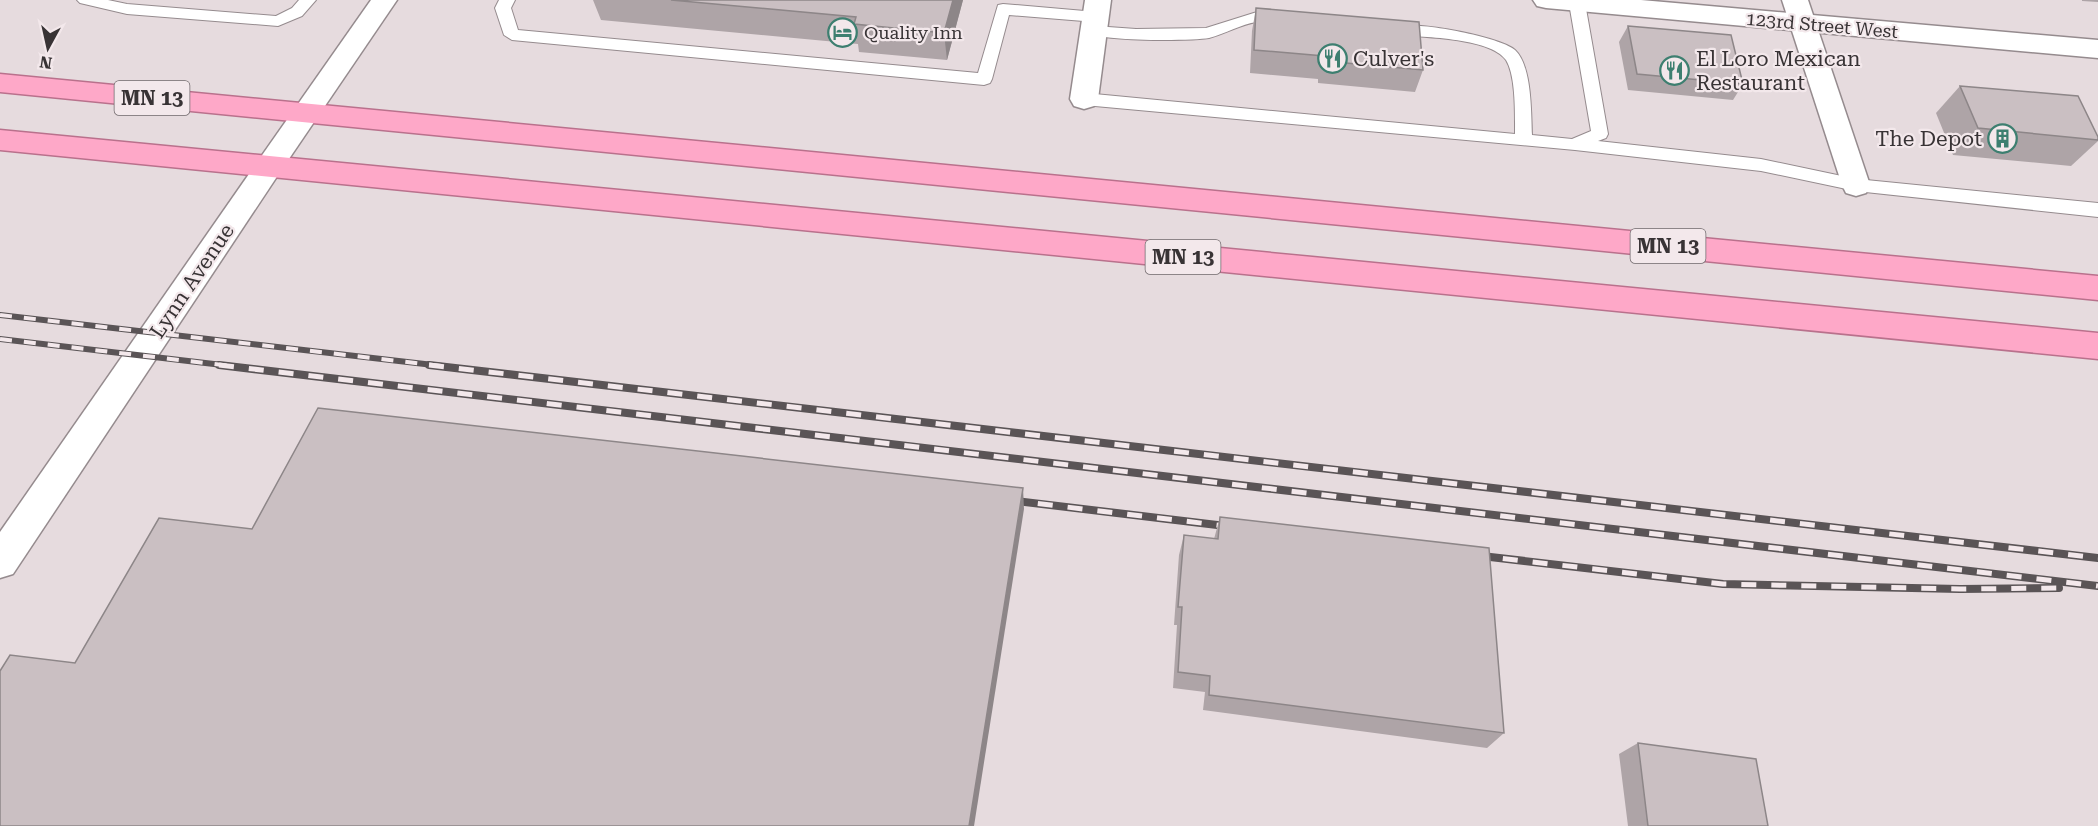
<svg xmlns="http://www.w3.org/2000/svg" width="2098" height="826" font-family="'Roboto Serif',serif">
  <rect width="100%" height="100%" fill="#e6dbde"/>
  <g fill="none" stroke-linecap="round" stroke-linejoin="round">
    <defs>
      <g id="service">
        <polygon points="77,0 108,0 127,4 276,16 292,8 299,0 316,0 302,16 278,26 127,14 80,3"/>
        <polygon points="499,0 515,0 511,8 518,30 978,73 998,5 1003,4 1096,12 1104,17 1096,22 1009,15 992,79 990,83 984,85 512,40 504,35 495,8"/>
        <path d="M1571,0h12l2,3 23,131 -2,4 -8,3 163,18 95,20 242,24v14l-242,-26 -95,-20 -186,-21 -491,-45 -6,-2 -2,-4 2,-4 6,-2 431,41c0,-20 1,-58 -9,-74 -16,-23 -87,-23 -113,-25l-8,-5c10,-14 115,6 130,20 17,16 16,62 17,85l40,4 19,-8 -22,-128z"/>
        <path d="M1257,12l23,2 8,5c-7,10 -20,2 -31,3 -16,2 -32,12 -48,16 -17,3 -115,4 -123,-7l8,-5 42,3 70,-1z"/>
      </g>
      <g id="minor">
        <polygon points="1085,0 1111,0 1098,99 1094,106 1084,109 1074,106 1070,99"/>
        <polygon points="1782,0 1808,0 1870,185 1866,193 1856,196 1846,193 1842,185"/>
        <polygon points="268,158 278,161 282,168 278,175 13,574 0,578 0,532 258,161"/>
      </g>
      <polygon id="tertiary" points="1533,0 1641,0 2098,40 2098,58 1546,8 1537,6"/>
      <polygon id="secondary" points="371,0 397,0 278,175 268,178 258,175 254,168 258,161"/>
      <g id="trunk">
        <polygon points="0,74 2098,276 2098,300 0,92"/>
        <polygon points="0,130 2098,333 2098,359 0,150"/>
      </g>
    </defs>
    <use href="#service" stroke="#958b8e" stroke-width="2"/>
    <use href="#minor" stroke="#958b8e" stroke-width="3"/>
    <use href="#tertiary" stroke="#958b8e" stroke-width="3"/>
    <use href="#secondary" stroke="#958b8e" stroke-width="3"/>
    <use href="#trunk" stroke="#b9718c" stroke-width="3"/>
    <use href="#service" fill="#fff" fill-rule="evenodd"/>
    <use href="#minor" fill="#fff" fill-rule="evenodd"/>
    <use href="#tertiary" fill="#fff" fill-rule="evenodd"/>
    <use href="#secondary" fill="#fff" fill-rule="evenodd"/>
    <use href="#trunk" fill="#fea8c8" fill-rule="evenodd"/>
    <defs>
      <g id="rail-far1">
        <polyline points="0,315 442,366"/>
        <polyline points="0,339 231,366"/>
      </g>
      <g id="rail">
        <polyline points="219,365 2098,586"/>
        <polyline points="429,365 2098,558"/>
        <polyline points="1008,500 1234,527"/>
        <polyline points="1473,555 1723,584 1960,589 2059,588"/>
      </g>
    </defs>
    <use href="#rail-far1" stroke="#5a5456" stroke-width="6"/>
    <use href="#rail" stroke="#5a5456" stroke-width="8"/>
    <use href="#rail-far1" stroke="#f3e8eb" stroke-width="4" stroke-dasharray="12" stroke-linecap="butt"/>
    <use href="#rail" stroke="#f3e8eb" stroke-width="5" stroke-dasharray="15" stroke-linecap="butt"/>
  </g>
  <g fill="#aea4a7">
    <polygon points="593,0 963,0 947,60 859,52 858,44 601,20"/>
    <polygon points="2082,0 2098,0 2098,2 2082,1"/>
    <polygon points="1256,8 1423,70 1415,92 1318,83 1318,79 1250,73 1252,31"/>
    <polygon points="1628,26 1743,84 1733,100 1628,90 1619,42"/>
    <polygon points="1960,86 2098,137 2098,141 2071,166 1953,155 1936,113"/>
    <polygon points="1220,517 1504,733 1487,748 1203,710 1205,692 1173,688 1177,625 1174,625 1179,555 1184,535 1214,539"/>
    <polygon points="1638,743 1768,826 1628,826 1619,754"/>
  </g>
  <g fill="#8d8688">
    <polygon points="953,0 963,0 947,60 944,33"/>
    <polygon points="1023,488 1024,509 974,826 969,826"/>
  </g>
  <g fill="#cabfc2" stroke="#8d8688" stroke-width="1.5">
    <polygon points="671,0 953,0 944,33 854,24 856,17"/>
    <polygon points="1256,8 1419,22 1423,70 1324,61 1324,56 1254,50"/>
    <polygon points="1628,26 1731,35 1743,84 1637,74"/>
    <polygon points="1960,86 2078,96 2098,137 2098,140 1978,128"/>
    <polygon points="318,408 1023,488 969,826 0,826 0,671 10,655 75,663 159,518 252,529"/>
    <polygon points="1220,517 1489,548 1504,733 1209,695 1210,676 1178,672 1182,607 1178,607 1184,535 1218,539"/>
    <polygon points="1638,743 1756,759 1768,826 1648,826"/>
  </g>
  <defs>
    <symbol id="hotel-ring" viewBox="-11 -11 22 22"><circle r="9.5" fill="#f3e8eb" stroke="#3d7f70" stroke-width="1.5"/><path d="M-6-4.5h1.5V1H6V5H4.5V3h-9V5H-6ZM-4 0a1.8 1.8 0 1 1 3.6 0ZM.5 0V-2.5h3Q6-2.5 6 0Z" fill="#3d7f70"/></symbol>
    <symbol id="restaurant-ring" viewBox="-11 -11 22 22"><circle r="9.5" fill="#f3e8eb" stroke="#3d7f70" stroke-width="1.5"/><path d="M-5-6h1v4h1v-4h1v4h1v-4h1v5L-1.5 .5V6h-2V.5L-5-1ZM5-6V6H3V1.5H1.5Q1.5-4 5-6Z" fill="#3d7f70"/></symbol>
    <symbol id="building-ring" viewBox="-11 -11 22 22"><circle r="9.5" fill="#f3e8eb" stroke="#3d7f70" stroke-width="1.5"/><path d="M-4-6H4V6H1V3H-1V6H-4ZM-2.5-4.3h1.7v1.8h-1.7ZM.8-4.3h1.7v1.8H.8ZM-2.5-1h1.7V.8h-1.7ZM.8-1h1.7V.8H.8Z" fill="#3d7f70"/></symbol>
  </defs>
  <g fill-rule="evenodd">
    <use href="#hotel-ring" x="826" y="16" width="33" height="33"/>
    <use href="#restaurant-ring" x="1316" y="42" width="33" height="33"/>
    <use href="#restaurant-ring" x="1658" y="54" width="33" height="33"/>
    <use href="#building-ring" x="1986" y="122" width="33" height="33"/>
  </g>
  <g text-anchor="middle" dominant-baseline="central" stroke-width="4.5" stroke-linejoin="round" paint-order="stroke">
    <g font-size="18" fill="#383335" stroke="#f3e8eb">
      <text transform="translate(1822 25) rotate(5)">123rd Street West</text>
    </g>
    <g font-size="18" fill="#383335" stroke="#f3e8eb" text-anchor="start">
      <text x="864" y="32">Quality Inn</text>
    </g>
    <g fill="#f3e8eb" stroke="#70696c" stroke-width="1.5">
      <rect x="114.5" y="81" width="75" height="34" rx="4.5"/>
      <rect x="1630.5" y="229" width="75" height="34" rx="4.5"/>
      <rect x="1145.5" y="240" width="75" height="34" rx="4.5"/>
    </g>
    <g font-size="20" font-weight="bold" fill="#383335">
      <text x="152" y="98">MN 13</text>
      <text x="1668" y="246">MN 13</text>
      <text x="1183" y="257">MN 13</text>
    </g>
    <g font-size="21" fill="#383335" stroke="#f3e8eb" text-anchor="start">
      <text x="1353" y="59">Culver's</text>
      <text x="1696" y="59">El Loro Mexican<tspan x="1696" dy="24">Restaurant</tspan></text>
      <text x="1982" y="139" text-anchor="end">The Depot</text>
    </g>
    <g font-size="21" fill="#383335" stroke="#f3e8eb">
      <text transform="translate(192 281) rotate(-56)">Lynn Avenue</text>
    </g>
  </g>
  <g transform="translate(48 48) rotate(188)" stroke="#f3e8eb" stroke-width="4.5" paint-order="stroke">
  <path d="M0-4.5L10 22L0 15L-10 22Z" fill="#383335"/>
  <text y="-9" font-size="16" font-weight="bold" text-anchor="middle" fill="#383335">N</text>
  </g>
</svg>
